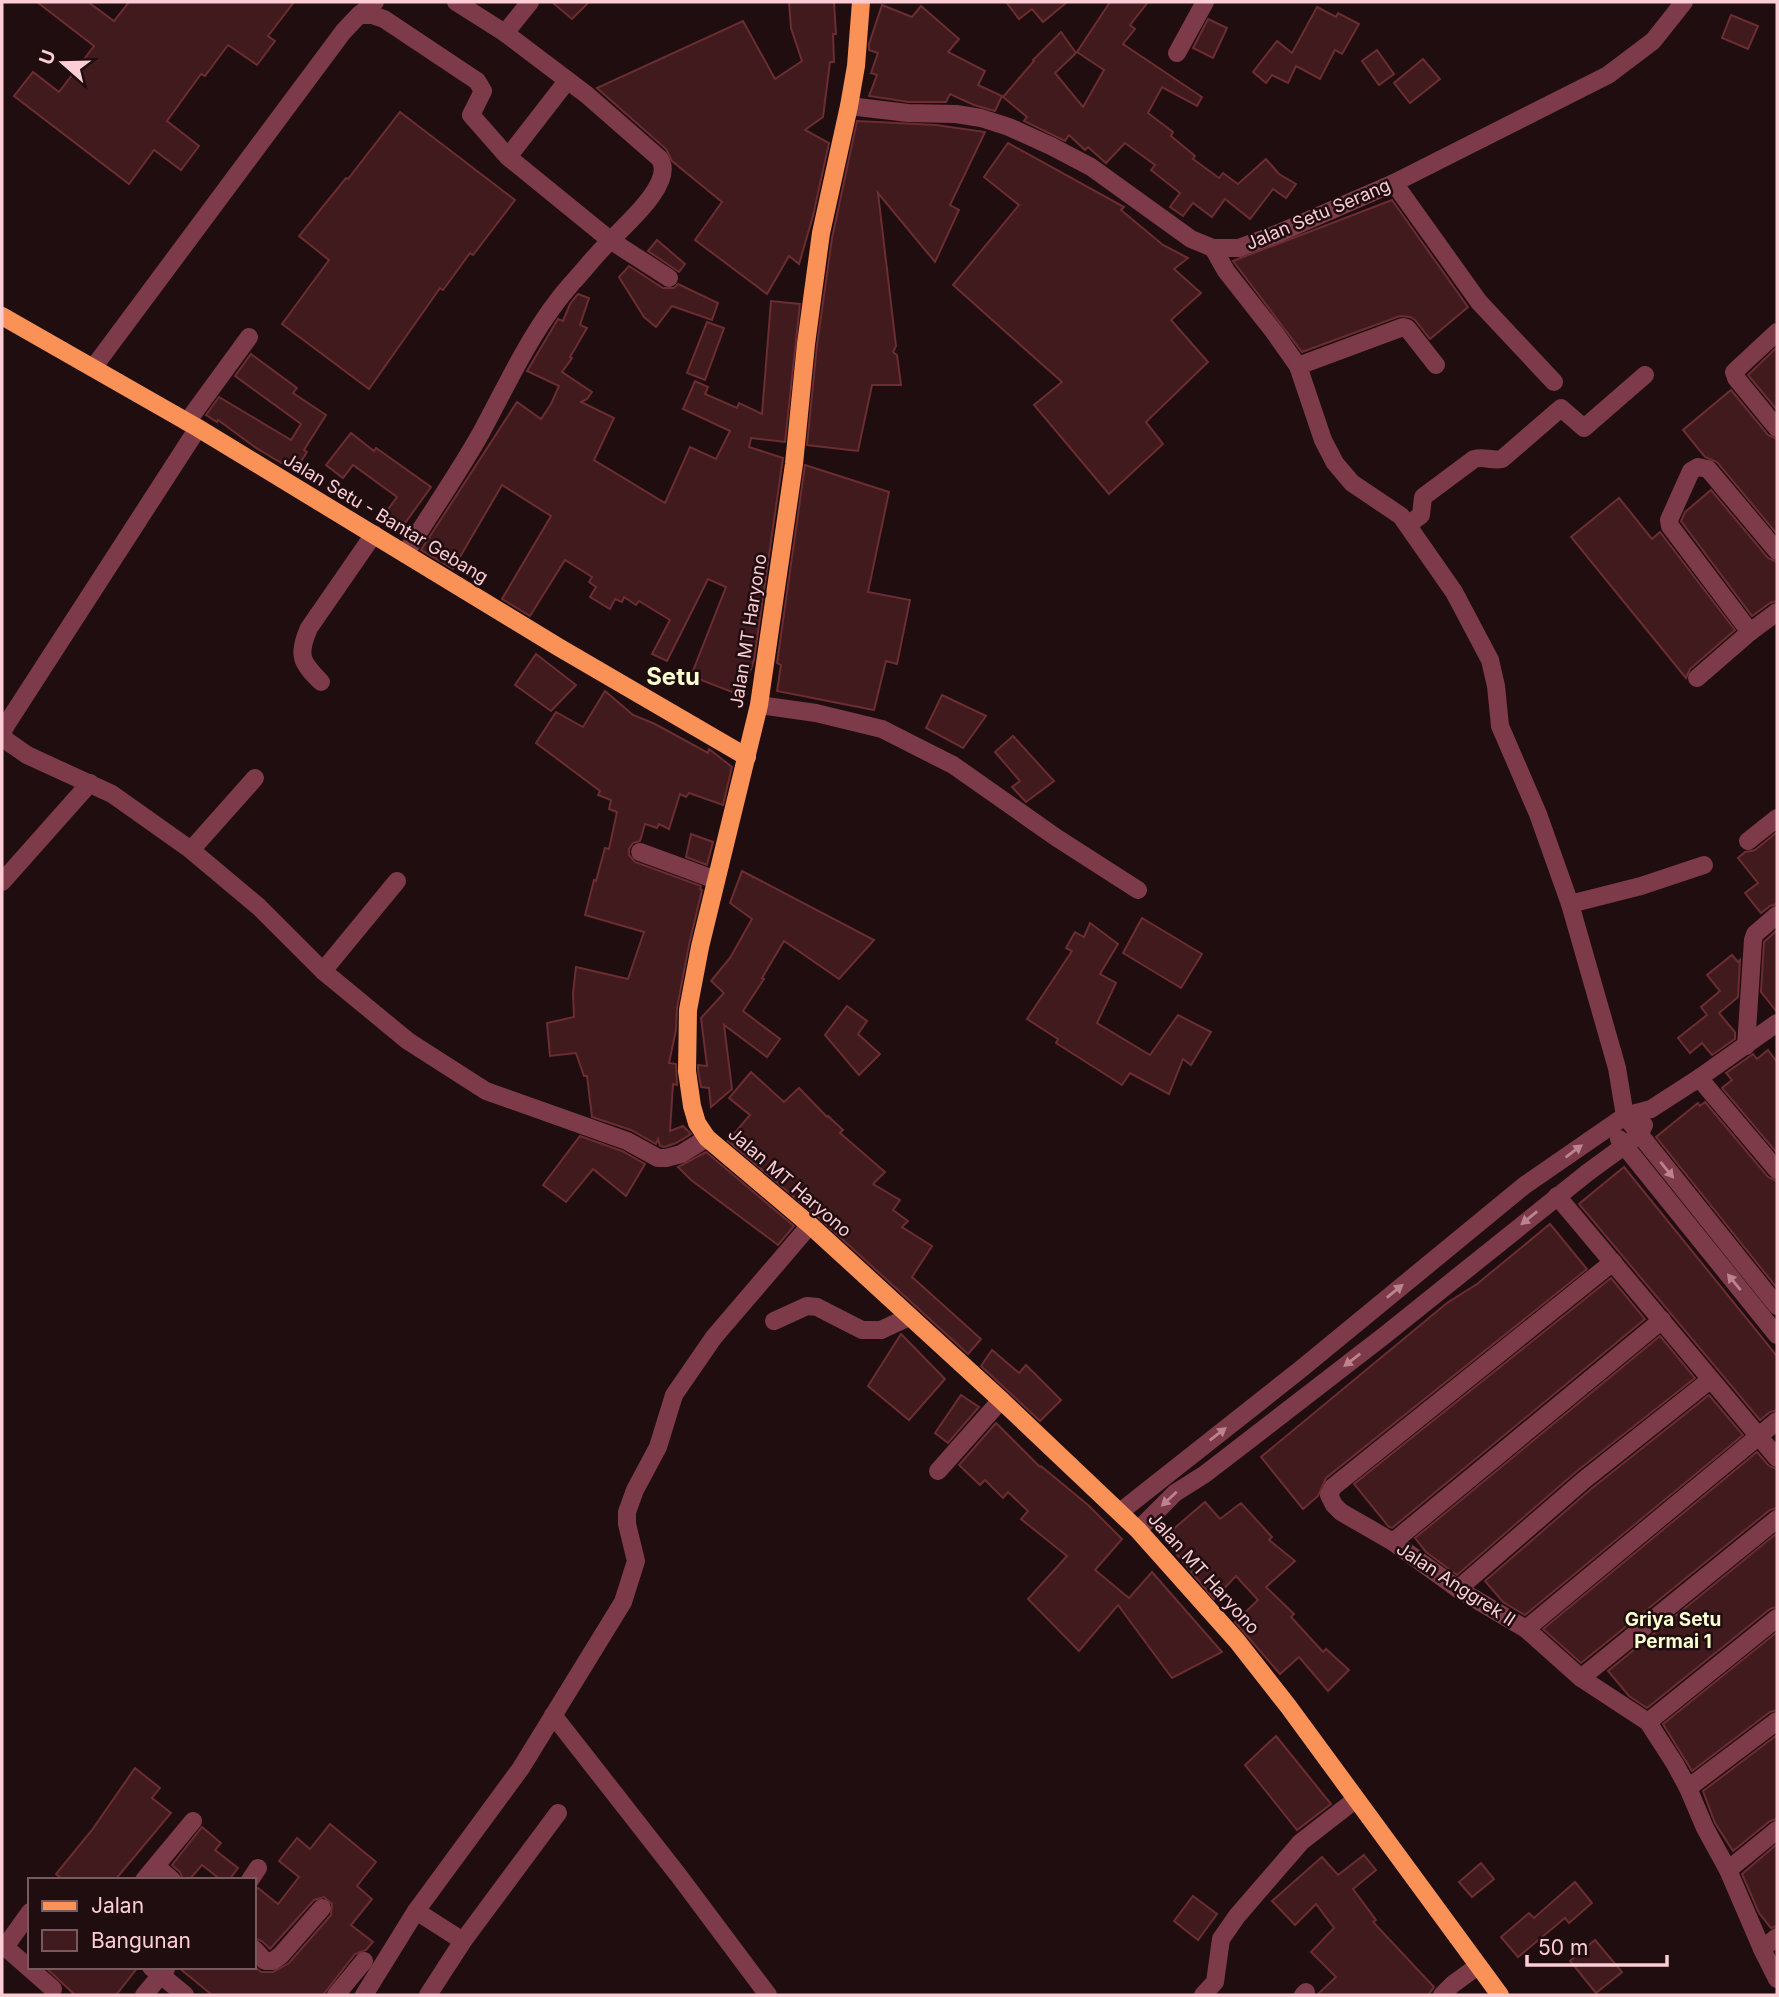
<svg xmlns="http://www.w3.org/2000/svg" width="1779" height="1997" font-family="Inter,sans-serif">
  <rect width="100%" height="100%" fill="#1f0d0f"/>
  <g fill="#401a1c" stroke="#6b2d31" stroke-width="2">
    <polygon points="37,2 88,2 114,21 129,2 294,2 268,36 275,41 257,65 228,45 205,76 201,74 167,121 199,146 181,170 154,150 129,184 14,96 33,72 59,92 94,46"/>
    <polygon points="552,2 589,2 572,19"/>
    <polygon points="789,2 834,2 836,34 833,34 834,62 830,62 823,117 805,130 829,143 813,216 799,264 789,256 767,294 695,240 722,202 672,161 666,149 597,88 743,21 775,79 802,61 791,28"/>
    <polygon points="1006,2 1067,2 1043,22 1032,9 1019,19"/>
    <polygon points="1110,2 1148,2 1130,25 1135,29 1123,44 1202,97 1197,106 1162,87 1148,113 1173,132 1171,136 1195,156 1193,159 1219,178 1223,173 1238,184 1266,159 1279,174 1296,184 1286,198 1273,189 1250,219 1225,199 1212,217 1193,203 1183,216 1170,207 1180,193 1151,170 1155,165 1125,143 1106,163 1088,147 1085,150 1069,135 1065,141 1024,121 1027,117 1003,97 1034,61 1033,60 1061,32 1076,53 1055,73 1083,107 1104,70 1077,52"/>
    <polygon points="882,5 912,17 921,6 959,39 948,52 985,71 978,85 1002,96 995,111 974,105 950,94 946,102 909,102 869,96 877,75 871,73 878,53 869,50 869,44"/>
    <polygon points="1317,7 1336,17 1338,13 1359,24 1342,54 1335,50 1320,79 1296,66 1288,83 1272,75 1266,83 1253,72 1277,41 1292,53"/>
    <polygon points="1731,15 1758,26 1748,49 1722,38"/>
    <polygon points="1208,19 1227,28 1213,58 1193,48"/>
    <polygon points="1377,50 1394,74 1379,85 1362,61"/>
    <polygon points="1423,59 1440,79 1410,103 1394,83"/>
    <polygon points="400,112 515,200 473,255 470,253 443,290 440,288 369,389 282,324 329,260 299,236 346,178 348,179"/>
    <polygon points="857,121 936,125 985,132 950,205 959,210 935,262 878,193 896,346 893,352 897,355 901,385 872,385 858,451 807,445 817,345 832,238"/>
    <polygon points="1008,143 1124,207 1121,210 1163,245 1188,258 1174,269 1201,293 1171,320 1208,362 1146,422 1163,444 1109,494 1034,405 1062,382 953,285 1019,205 984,177"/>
    <polygon points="1392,200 1468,307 1430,339 1415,320 1410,317 1400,316 1302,352 1233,261"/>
    <polygon points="657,240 685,264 679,272 648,251"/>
    <polygon points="629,266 663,288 674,288 678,284 718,303 712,320 672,306 656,327 644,317 619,277"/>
    <polygon points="578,294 589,298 580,325 587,328 570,357 572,358 562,372 592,392 587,399 581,402 614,418 594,460 665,503 690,447 716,459 730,431 683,409 695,381 708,387 705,394 737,408 739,403 762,414 771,301 800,304 785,442 751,438 749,447 783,458 754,660 742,696 691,676 726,587 708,579 667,661 652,654 670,620 639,601 636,605 624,597 622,602 615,599 610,609 590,597 596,587 589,582 592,577 565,560 530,616 502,599 551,516 502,485 453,569 421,550 517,402 541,419 551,404 559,386 527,371 558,319 563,321 570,304"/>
    <polygon points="707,322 724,328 705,380 687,373"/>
    <polygon points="1777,347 1777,410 1748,375"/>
    <polygon points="251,354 297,388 293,393 326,415 304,450 307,452 295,471 256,448 218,420 217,422 206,415 219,397 291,440 301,424 235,376"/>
    <polygon points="1731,390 1768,435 1777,439 1777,534 1717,462 1705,457 1683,430"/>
    <polygon points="351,433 374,451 376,448 431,487 400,530 383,516 397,497 353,465 343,478 326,465"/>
    <polygon points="805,465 889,492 868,592 910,600 897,664 886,661 874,710 777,691 781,665 777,663"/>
    <polygon points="1711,490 1768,558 1777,562 1777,601 1770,603 1752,616 1681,521 1685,512"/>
    <polygon points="1619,498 1652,539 1660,532 1735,630 1690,669 1686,678 1571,537"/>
    <polygon points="536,654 576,685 551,711 515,685"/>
    <polygon points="605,691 633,715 655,724 708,753 709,749 732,767 723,805 689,793 686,797 680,794 669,829 659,824 657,828 645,824 640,841 633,843 629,849 629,855 635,862 701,886 700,889 702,890 689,945 677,1008 676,1030 669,1063 676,1064 677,1085 673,1084 670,1131 683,1126 691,1134 676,1143 665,1147 660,1146 658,1139 656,1144 631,1130 592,1117 587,1076 584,1076 576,1053 550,1056 547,1023 574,1017 573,993 576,967 628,979 644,932 585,915 594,880 596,881 605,848 609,849 617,812 609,809 611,800 598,795 600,791 536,743 556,712 583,727"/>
    <polygon points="942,695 986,716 963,748 926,728"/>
    <polygon points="1013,736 1054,781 1026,802 1012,787 1020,781 995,752"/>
    <polygon points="1777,832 1777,904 1770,906 1761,913 1745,893 1758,883 1738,858 1745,852 1755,850"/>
    <polygon points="691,834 713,842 707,865 686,857"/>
    <polygon points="742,871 874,940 839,979 784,941 762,978 764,979 743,1011 780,1039 767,1057 724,1025 732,1089 711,1107 709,1088 701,1087 698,1070 698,1065 707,1066 701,1018 724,993 711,981 730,958 752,919 730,903"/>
    <polygon points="1142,918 1202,954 1181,988 1123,953"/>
    <polygon points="1090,923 1118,944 1100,974 1116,983 1097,1023 1150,1055 1178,1015 1211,1032 1191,1065 1183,1059 1169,1094 1130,1073 1122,1085 1056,1043 1058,1039 1027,1019 1072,951 1066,948 1075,932 1084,937"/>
    <polygon points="1777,930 1777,1012 1761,992 1764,942"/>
    <polygon points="1732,955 1738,962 1740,960 1738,997 1719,1013 1735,1032 1735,1039 1712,1055 1702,1043 1690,1053 1678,1038 1707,1015 1701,1007 1720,991 1707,975"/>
    <polygon points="847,1006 867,1021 858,1034 880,1054 859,1075 825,1035"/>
    <polygon points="1768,1050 1777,1062 1777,1153 1722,1088 1732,1080 1726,1073 1753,1054 1757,1059"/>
    <polygon points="751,1072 784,1102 799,1088 827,1117 828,1116 843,1130 840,1133 885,1172 873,1184 900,1200 893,1210 908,1221 902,1227 932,1246 912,1277 981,1339 968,1354 818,1217 728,1141 750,1115 729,1098"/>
    <polygon points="1705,1102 1768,1177 1777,1181 1777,1288 1656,1137 1698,1103 1700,1106"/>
    <polygon points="580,1136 622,1151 645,1164 626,1196 593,1169 566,1202 543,1185"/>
    <polygon points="706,1152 794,1226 778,1245 691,1180 678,1167"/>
    <polygon points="1624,1167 1777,1356 1777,1410 1770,1412 1760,1420 1579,1204"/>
    <polygon points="1550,1224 1587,1269 1326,1478 1318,1496 1303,1509 1261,1457 1447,1303 1477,1284"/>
    <polygon points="1611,1278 1645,1319 1392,1528 1389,1527 1354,1484"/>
    <polygon points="901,1334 945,1379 909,1420 868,1386"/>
    <polygon points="1660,1336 1695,1378 1577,1471 1457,1575 1426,1552 1415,1538"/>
    <polygon points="992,1350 1019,1373 1026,1365 1061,1400 1040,1421 981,1366"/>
    <polygon points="961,1395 979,1407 948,1443 935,1433"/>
    <polygon points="1709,1395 1743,1435 1525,1615 1503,1602 1485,1581 1591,1489"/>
    <polygon points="996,1423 1040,1467 1041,1466 1088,1505 1122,1539 1095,1570 1129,1598 1152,1572 1222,1652 1172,1678 1118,1605 1079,1651 1028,1599 1067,1556 1021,1519 1028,1511 1008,1492 1003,1498 985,1480 980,1485 959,1465"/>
    <polygon points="1757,1452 1769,1466 1777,1469 1777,1508 1770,1510 1581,1663 1543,1629"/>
    <polygon points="1205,1502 1220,1519 1241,1503 1272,1537 1269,1540 1295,1561 1266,1587 1294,1614 1291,1617 1323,1652 1326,1649 1349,1670 1328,1691 1299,1657 1280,1674 1235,1622 1258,1600 1236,1576 1214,1599 1163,1538"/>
    <polygon points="1777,1533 1777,1607 1770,1609 1647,1708 1629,1696 1608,1671"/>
    <polygon points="1777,1632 1777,1710 1770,1712 1692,1771 1663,1724"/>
    <polygon points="1777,1735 1777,1819 1770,1821 1733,1851 1715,1823 1703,1791"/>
    <polygon points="1276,1736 1331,1804 1297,1830 1245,1765"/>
    <polygon points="135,1768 160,1788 152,1798 171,1813 115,1880 64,1880 56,1874 92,1830"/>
    <polygon points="330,1824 376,1862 357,1886 372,1899 351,1925 373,1942 366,1950 355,1954 323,1995 212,1995 178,1967 254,1966 261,1972 273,1972 289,1963 331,1915 332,1904 324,1897 314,1900 270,1949 262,1941 254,1938 254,1891 258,1888 278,1904 299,1877 279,1861 297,1838 310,1849"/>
    <polygon points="202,1827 221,1843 215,1850 238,1868 229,1880 221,1880 202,1865 189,1880 183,1880 180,1872 172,1865"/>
    <polygon points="1777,1844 1777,1926 1771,1928 1759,1913 1742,1874"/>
    <polygon points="1364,1855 1376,1870 1353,1889 1376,1920 1373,1922 1434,1987 1428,1995 1317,1995 1336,1977 1311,1952 1334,1928 1316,1904 1295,1925 1272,1901 1322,1857 1338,1875"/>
    <polygon points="1481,1863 1494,1879 1472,1897 1459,1882"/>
    <polygon points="1575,1882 1592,1903 1569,1923 1565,1918 1518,1957 1501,1937 1529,1913 1534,1918"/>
    <polygon points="1193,1896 1217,1914 1198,1940 1174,1921"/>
    <polygon points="1595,1940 1622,1972 1596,1993 1570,1961"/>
    <polygon points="45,1967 138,1967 116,1995 75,1995"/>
  </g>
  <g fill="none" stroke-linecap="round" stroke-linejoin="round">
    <g stroke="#7d3a49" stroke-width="18">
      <polyline points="359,15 372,15 384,19 477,81 483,91 471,115 508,157 610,240 669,278"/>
      <polyline points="505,33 530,2"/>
      <polyline points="1177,53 1205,2"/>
      <polyline points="849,106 908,113 956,114 981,118 1009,127 1051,146 1091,167 1191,239 1213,248 1239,248 1279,233 1394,183 1608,75 1653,41 1684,2"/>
      <polyline points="508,157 567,81"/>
      <polyline points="1394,183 1479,302 1554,382"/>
      <polyline points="1213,248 1226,271 1274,332 1298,366 1323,440 1335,463 1352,483 1401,516 1454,592 1490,660 1496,686 1500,726 1538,814 1570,904 1617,1068 1625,1116 1777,1306"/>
      <polyline points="1777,332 1734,372 1736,378 1777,428"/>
      <polyline points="1298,366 1403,327 1407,328 1436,365"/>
      <polyline points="93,368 343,32 359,15 375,2"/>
      <polyline points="187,422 249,337"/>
      <polyline points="198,428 8,722 3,731 4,739 27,755 112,794 191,850 259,907 323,971 408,1041 486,1091 627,1141 658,1158 666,1158 681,1154 707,1138"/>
      <path d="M1408,525l13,-10 2,-18 51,-38c10,-3 17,2 28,0l59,-51 23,20 61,-53"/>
      <path d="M405,554c25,-40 53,-80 76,-121 28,-52 52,-106 91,-150 13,-14 25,-30 39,-43 14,-15 66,-59 48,-82l-72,-63 -82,-62 -49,-31"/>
      <polyline points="1750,632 1670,526 1669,520 1691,471 1698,467 1708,469 1777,551"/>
      <polyline points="1697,678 1750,632 1777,612"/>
      <path d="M321,682c-20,-20 -24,-27 -12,-54l65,-94"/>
      <polyline points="759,705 816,713 882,729 953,765 1057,838 1138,890"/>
      <polyline points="1748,841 1777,818"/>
      <polyline points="191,850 255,778"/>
      <polyline points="640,852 716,880"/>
      <polyline points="2,882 90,783"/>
      <polyline points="1570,904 1641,886 1704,865"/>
      <polyline points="323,971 397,881"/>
      <polyline points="1746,1046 1753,940 1755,934 1777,915"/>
      <polyline points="1699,1078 1777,1170"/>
      <polyline points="1619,1139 1777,1335"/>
      <polyline points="1557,1196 1777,1458"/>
      <polyline points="1613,1262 1333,1487 1329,1495 1334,1505 1341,1512 1393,1542 1458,1589 1526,1629 1581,1678 1648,1722 1675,1764 1688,1788 1705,1828 1728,1870 1762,1949 1777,1979"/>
      <polyline points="774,1321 807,1306 817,1307 862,1330 881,1330 909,1317"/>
      <polyline points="938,1471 1001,1400"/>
      <polyline points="1120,1512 1301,1369 1525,1185 1625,1116 1651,1109 1699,1078 1777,1023"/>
      <polyline points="1138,1530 1175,1493 1205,1474 1385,1335 1587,1173 1639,1135 1644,1125"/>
      <polyline points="1393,1542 1662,1320"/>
      <polyline points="1458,1589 1584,1480 1710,1380"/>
      <polyline points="1526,1629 1777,1421"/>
      <polyline points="1581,1678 1777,1519"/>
      <polyline points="553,1715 679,1876 768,1995"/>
      <polyline points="1648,1722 1777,1618"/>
      <polyline points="1688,1788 1777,1721"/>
      <polyline points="156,1866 172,1880"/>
      <polyline points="1728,1870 1777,1830"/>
      <polyline points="144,1880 193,1821"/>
      <polyline points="250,1880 258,1868"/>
      <polyline points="416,1911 463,1941"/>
      <polyline points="30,1912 5,1947 53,1989"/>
      <polyline points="254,1949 265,1961 273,1961 281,1955 322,1908"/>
      <polyline points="1762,1949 1777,1937"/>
      <polyline points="151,1967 185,1995"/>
      <polyline points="144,1995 166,1969"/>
      <polyline points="336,1995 364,1961"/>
      <polyline points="364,1995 416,1911 521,1768 623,1602 636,1561 627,1524 627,1512 635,1490 658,1447 674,1395 714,1337 810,1225"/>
      <polyline points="428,1995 463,1941 558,1813"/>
      <polyline points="1203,1995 1215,1982 1221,1939 1237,1916 1301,1842 1355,1800"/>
      <polyline points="1303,1995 1306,1992"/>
      <polyline points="1442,1995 1453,1984 1478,1966"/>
    </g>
    <g stroke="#fa9258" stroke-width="18">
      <polyline points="861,2 856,66 849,106 821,233 806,344 794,464 759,705 700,947 688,1010 687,1071 692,1106 697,1123 707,1138 810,1225 1001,1400 1138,1530 1237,1641 1288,1706 1500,1995"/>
      <polyline points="2,316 198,428 560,648 747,757"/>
    </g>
  </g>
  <defs><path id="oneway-solid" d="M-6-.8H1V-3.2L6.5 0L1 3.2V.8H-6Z" transform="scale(1.75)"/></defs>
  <g fill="#bd848f">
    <use href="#oneway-solid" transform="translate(1574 1151) rotate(-37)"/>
    <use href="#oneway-solid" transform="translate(1667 1170) rotate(51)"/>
    <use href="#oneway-solid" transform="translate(1529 1218) rotate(141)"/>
    <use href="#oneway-solid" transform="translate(1734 1282) rotate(-129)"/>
    <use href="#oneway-solid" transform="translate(1395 1291) rotate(-39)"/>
    <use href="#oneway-solid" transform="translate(1352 1360) rotate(142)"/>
    <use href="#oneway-solid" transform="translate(1218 1434) rotate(-38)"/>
    <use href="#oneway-solid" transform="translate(1169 1499) rotate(137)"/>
  </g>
  <g text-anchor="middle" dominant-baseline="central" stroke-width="5" stroke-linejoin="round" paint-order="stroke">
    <g font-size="18" fill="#fdcdd5" stroke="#1f0d0f">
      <text transform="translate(1318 214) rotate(-23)">Jalan Setu Serang</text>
      <text transform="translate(386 518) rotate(31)">Jalan Setu - Bantar Gebang</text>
      <text transform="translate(748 631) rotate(-81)">Jalan MT Haryono</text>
      <text transform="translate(790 1182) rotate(41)">Jalan MT Haryono</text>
      <text transform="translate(1204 1573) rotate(48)">Jalan MT Haryono</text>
      <text transform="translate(1456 1584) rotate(33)">Jalan Anggrek II</text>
    </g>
    <g font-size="19" font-weight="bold" fill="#f9fdcf" stroke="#1f0d0f">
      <text x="1673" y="1619">Griya Setu<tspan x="1673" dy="22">Permai 1</tspan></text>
    </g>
    <g font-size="24" font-weight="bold" fill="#f9fdcf" stroke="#1f0d0f">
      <text x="673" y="676">Setu</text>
    </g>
  </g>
  <rect width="1779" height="1997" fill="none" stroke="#fdcdd5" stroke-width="7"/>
  <rect x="28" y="1878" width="228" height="91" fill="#1f0d0f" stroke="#785a5e" stroke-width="2"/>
  <rect x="42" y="1901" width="35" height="10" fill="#fa9258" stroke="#785a5e" stroke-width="2"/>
  <text x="91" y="1913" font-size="21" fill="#fdcdd5">Jalan</text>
  <rect x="42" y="1930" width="35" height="21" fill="#401a1c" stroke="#785a5e" stroke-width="2"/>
  <text x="91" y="1948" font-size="21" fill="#fdcdd5">Bangunan</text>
  <g transform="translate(63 63) rotate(290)" stroke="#1f0d0f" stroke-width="5" paint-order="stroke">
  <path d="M0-5L12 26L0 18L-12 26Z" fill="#fdcdd5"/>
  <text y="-10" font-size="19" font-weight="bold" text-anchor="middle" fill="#fdcdd5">U</text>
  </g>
  <path d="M1527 1955v10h140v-10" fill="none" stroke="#fdcdd5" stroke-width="3.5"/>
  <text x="1538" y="1955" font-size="21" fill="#fdcdd5" stroke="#1f0d0f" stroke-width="5" paint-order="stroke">50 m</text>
</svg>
